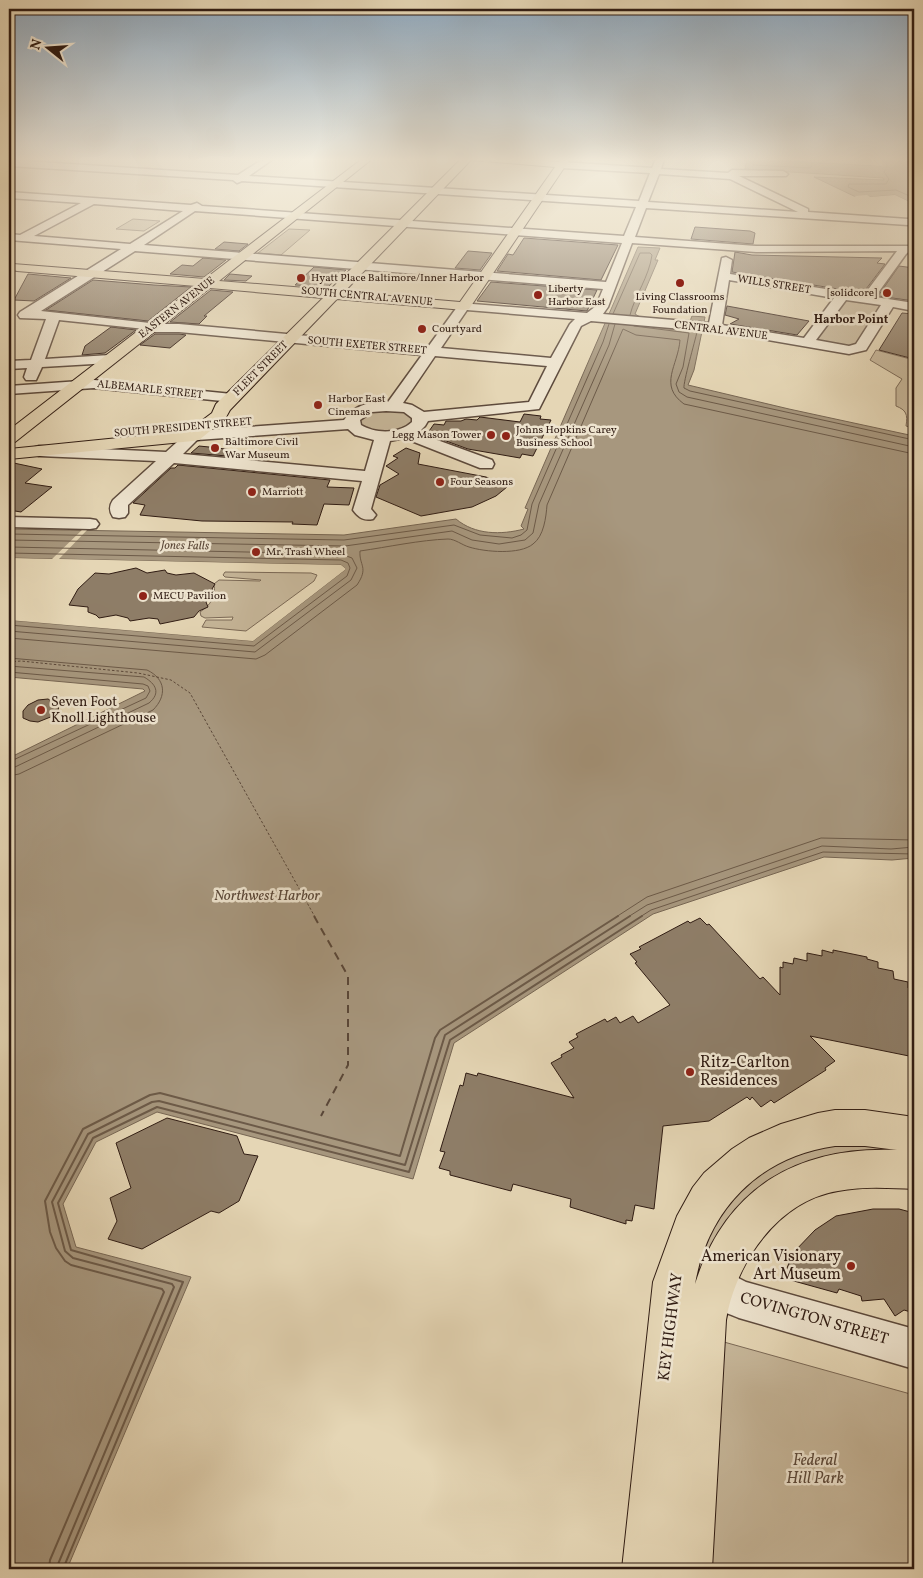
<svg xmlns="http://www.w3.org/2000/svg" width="923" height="1578" font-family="Vollkorn,serif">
  <rect width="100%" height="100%" fill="#e5d6b5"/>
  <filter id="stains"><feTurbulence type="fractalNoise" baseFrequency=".004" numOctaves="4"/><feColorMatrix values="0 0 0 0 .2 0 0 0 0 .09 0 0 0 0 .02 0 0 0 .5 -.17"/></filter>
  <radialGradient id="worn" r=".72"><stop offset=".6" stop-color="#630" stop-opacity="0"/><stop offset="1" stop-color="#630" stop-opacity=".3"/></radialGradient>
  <g fill="#c6b699" stroke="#7b6956">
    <polygon points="133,219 160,221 144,231 116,229"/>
    <polygon points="289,229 310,230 281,255 258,253"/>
    <polygon points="845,300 877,303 882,305 854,348 818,343 815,339"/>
    <path d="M876,350l38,10v68l-8,-2c2,-12 0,-16 -10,-20v-18l6,-9 -32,-19z"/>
    <path d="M376,410l27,1 9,4 2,6c-14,15 -38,14 -55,3l1,-6z"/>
    <path d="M225,572l86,1 6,2 -3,6 -68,50 -44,-4 4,-7h26l1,-3 -28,1 -4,-2 -1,-4c11,-7 16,-16 14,-28l5,-4 41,1 1,-1 -36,-3 -2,-2z"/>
    <path d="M853,1142l33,2 1,6 -20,3 -155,98 -10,-4c21,-41 49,-77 94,-93 18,-7 39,-8 57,-12z"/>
    <polygon points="724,1342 914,1395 914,1569 711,1569"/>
  </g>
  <g fill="#a7977e" stroke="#776653">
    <polygon points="747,159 882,166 881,159 914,159 914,204 895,195 858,198 814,177 884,180 883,178 745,169"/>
    <path d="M638,247l22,1 -5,12h3l-23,54 5,3 50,4 2,-5 13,1 -11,53 -6,15 101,24 125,27v422l-22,2 -68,-3 -171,57 -199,129 -41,136 -256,-67 -61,30 -33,62 13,43 115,30 -124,292h-58v-811l136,-67 -2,-2 -134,-12v-57l244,21 93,-72 -5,-4 -332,-7v-29l335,6 112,-16c19,16 45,16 68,10l-3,-3 7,-17 -3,-1z"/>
  </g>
  <g fill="#e5d6b5">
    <polygon points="775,159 862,162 861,159 881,159 883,166"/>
    <polygon points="867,195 870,197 895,195 914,204 914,207 876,210 878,207 910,204 895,198 858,200 852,198 856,197 854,196"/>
    <polygon points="84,528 89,528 59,559 341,565 346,569 253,641 9,620 9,617 252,638 343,569 9,561 9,558 52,559"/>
  </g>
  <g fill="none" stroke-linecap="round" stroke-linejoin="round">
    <g stroke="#6c5a48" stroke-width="1">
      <polyline points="751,159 753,165 810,168 812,166 811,159"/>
      <polyline points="887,159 887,166 884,172 889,179 886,184 849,184 848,187 859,192 896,190 914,198"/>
      <path d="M613,314l27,-61h10l2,2c-3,22 -17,40 -22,60"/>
      <polyline points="634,326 689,333 683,367 676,384 679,392 687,397 914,447"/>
      <path d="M697,332c-2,9 -14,51 -13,56l6,3 224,49"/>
      <polyline points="9,534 344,540 454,525 480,535 512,538 521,535 527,530 532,504 603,342 609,324"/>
      <polyline points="9,540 345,546 452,531 472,540 499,544 525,540 533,533 539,504 609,345 615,324"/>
      <polyline points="9,547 341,554 352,558 357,568 351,580 255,652 9,631"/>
      <polyline points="9,553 341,560 348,563 350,568 347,576 254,646 9,625"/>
      <path d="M9,638l247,21 9,-4 92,-70c12,-18 2,-19 3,-34 28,-4 60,-11 88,-12 7,0 14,6 21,8 16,5 51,8 64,-3 11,-8 13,-27 14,-39l76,-176 13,6 44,5c-2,26 -22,45 4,64l230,50"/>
      <path d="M9,658l138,12c19,9 20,26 6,40l-134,64 -10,2"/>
      <path d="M9,666l135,11c12,7 17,16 5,26l-134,64 -6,1"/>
      <polyline points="9,672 143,684 148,686 150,691 146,698 9,762"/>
      <polyline points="616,917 647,897 821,838 914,840"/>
      <polyline points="628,917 647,905 822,846 891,849 914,847"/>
      <polyline points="640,917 651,910 823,852 914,854"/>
    </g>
    <g stroke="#6c5a48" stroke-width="2">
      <polyline points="49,1569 50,1560 164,1292 162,1289 71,1265 65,1261 56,1248 50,1232 45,1201 83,1129 150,1095 160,1093 400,1156 435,1038 440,1030 618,916"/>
      <polyline points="56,1569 174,1287 172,1284 73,1258 65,1251 52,1202 88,1134 152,1102 159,1101 405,1165 445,1035 630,916"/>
      <polyline points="63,1569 183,1282 71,1250 58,1203 93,1138 157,1107 409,1172 450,1040 642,916"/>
    </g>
    <polyline stroke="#5a4738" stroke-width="1" stroke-dasharray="2.5 2" stroke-linecap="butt" points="9,662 21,661 138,673 171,680 190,693 315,917"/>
    <polyline stroke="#5a4738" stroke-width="2" stroke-dasharray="8 6" stroke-linecap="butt" points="314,916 348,976 348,1065 321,1116"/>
  </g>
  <g fill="#8e7d67" stroke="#301c13">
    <polygon points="695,227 750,231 755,233 753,244 691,239"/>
    <polygon points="524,238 618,245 601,280 497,271 508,254 513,255"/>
    <polygon points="224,242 248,244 239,251 215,249"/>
    <polygon points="468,251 492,253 480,270 455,268"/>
    <polygon points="735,252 752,255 882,258 877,263 885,264 863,293 732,272"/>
    <polygon points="203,258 226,260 204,277 170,274 182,265 193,266"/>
    <polygon points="899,266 914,268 914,301 878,296"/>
    <polygon points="314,267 346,270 328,287 295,285"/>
    <polygon points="28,274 71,278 34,301 14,300"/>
    <polygon points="230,274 252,276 246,281 224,280"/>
    <polygon points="93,280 154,285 191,287 148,321 46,310"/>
    <polygon points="491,282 597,290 587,311 477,301"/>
    <polygon points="211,290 233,292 204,316 207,316 199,324 170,322"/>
    <polygon points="727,306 809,321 797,335 730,324 739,319 725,315"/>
    <polygon points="902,313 914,314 914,359 879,350"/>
    <polygon points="111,327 136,330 105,353 82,355 85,346"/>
    <polygon points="155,334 179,334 186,335 170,348 140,345"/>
    <polygon points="524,414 541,416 540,419 551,420 533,456 522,454 520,458 468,449 427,434 434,424 444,425 446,421 461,421 466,419 477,420 480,417 520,422"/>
    <polygon points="199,446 209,447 233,450 227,456 191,453"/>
    <polygon points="406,448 420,453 418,464 486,477 493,480 491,484 507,487 496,496 472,507 421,516 376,497 380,485 399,474 386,466 398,458 393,456"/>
    <polygon points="9,462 42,469 25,483 52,487 21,512 9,510"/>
    <polygon points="178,465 330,480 327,487 354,488 349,505 324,504 317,525 292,524 293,522 202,521 140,515 145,505 133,503 171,468 175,468"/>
    <polygon points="136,568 147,573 165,570 167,573 176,575 194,573 215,584 212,589 216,593 206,602 208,607 199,611 194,617 160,624 158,619 149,618 130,621 128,618 116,615 99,618 96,615 88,612 88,607 69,605 78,589 95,573 109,574"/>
    <polygon points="48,699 59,705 58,711 53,716 38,722 30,721 23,718 23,711 28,705 38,700"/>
    <polygon points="700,918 707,925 709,924 760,979 763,977 780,995 780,967 783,968 783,962 793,964 794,958 807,961 807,953 822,956 822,950 833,953 833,950 867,957 867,959 878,962 878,968 893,971 894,979 908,982 908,988 914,989 914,1057 810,1036 835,1061 825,1068 826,1070 774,1103 771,1100 761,1107 752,1097 750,1100 747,1097 709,1121 663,1126 654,1209 635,1205 632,1221 626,1220 626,1224 570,1207 571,1199 513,1184 511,1191 450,1175 450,1171 439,1168 445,1152 440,1151 460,1085 463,1086 466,1073 477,1076 478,1073 574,1098 551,1063 562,1057 561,1055 574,1048 569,1042 578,1037 576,1034 605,1019 607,1022 616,1017 620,1023 633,1016 638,1023 670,1005 635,963 637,962 630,954 641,949 639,947 688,921 690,923"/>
    <polygon points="167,1118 237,1136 244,1154 258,1156 239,1201 219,1213 211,1211 142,1249 108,1239 117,1221 110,1198 131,1188 116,1143"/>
    <polygon points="873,1209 899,1209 914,1213 914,1313 904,1310 895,1316 884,1299 862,1301 861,1296 839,1289 837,1293 783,1278 793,1253 815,1230 836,1216"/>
  </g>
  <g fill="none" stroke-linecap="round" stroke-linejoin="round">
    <defs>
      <g id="minor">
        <path d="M263,159h10l-24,17 390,25 11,-28 -88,-5 -4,-3 4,-3 90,6 4,-9h8l-3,10 67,4 4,-3 51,1 5,3 -2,2h-47l69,33v3l100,7 5,3 -5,3 -262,-17 -11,29 121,9h156l1,2 -7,6 -31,43 39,6v8l-21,-4 -27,43 -17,4 -121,-21 -137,-12 -10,5 -42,83 -111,12 -3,5 -7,7 74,27 2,4 -2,4h-12l-76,-30 -14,3 -19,68 5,6 -3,4c-9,2 -14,-1 -20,-9l9,-29 -188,-18 -46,42v8l-3,4 -6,1 -6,-1c-4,-6 -4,-11 0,-17l43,-39 -117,-5 -6,-2 -2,-3 2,-3 6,-2 127,6 21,-19 6,-2 151,-11c10,-15 27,-19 44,-18l34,-47 -243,-23h-28l-6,-3 -86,-9 -14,39 65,-4 7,4 -7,4 -68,4 -6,13h-10l-2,-3 3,-9 -18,1v-8l22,-1 15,-41 -26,-1 -2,-3 2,-3 101,-63 -112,-9v-6l11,1 61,-32 -72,-5v-6l182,13 6,-2 5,3 422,30 12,-29 -394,-26 -5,2 -4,-3 -224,-14v-6l229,15zM659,174l71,5 68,33 -150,-10zM94,204l89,7 -53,33 -96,-8zM195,211l427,32 -16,39 -462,-37zM632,243l124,9 141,-1 -33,44 -134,-21 2,-14 -6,-3 -4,1 -13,65 -106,-9 5,-7zM135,251l468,38 -7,17 -9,7 -127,-10 -32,44 -249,-23h-20l-118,-13zM729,280l105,18 -30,40 -82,-13zM846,300l35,5 -25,39 -7,2 -33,-6zM467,310l108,9 -5,5 -19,34 -110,-10zM435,356l112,10 -18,36 -105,10 -12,-7 -9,-2zM386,411l18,1 8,6v4c-13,12 -36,12 -51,3l-1,-5 12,-8zM348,429l7,6 19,5 -9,31 -182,-17 14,-14z"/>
        <polygon points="94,380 232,394 237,395 239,398 237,401 232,402 94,388 9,394 9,386"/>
        <polygon points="9,517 90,519 96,520 99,524 96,528 90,529 9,527"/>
        <path d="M715,1266l31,16 168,47v40l-175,-51c-20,-8 -35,-13 -43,-33l6,-13z"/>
      </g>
      <g id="major">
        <polygon points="9,159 16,159 9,164"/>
        <path d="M362,159h10l-153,122 111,9 131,-131h61l37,3 2,-3h9l-101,150 -5,1 -127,-11 -107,111 -5,9 -26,21 -6,1 -184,18v-10l179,-18 24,-18 4,-9 107,-106 -113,-10 -195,154 -6,1v-13l187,-144 -179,-15 -4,-1 -2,-3 2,-3 192,15zM471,160l84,7 -95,135 -116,-10z"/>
        <path d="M835,1110h30l49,7v72c-25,-1 -50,-3 -76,2 -61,10 -102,72 -112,129l-14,249h-90l31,-287 24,-66 16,-29 11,-14 28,-24 17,-11 32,-14 37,-11zM835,1146h30l32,4c-99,-4 -171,37 -202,134 13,-75 64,-127 140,-138z"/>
      </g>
    </defs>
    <use href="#minor" stroke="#5d4a3c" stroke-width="3"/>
    <use href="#major" stroke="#301c13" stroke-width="2"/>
    <use href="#minor" fill="#eee4cf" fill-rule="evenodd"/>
    <use href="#major" fill="#e5d6b5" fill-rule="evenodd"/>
  </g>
  <linearGradient id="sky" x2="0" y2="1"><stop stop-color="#8ea8be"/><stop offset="0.42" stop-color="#f3edde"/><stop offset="1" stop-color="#f3edde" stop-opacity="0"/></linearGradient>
  <rect width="923" height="380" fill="url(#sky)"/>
  <g fill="#8f2418" stroke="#eee4cf" stroke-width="2">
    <circle cx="301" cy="278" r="5"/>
    <circle cx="680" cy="283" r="5"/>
    <circle cx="887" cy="293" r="5"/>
    <circle cx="538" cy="295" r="5"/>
    <circle cx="422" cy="329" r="5"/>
    <circle cx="318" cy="405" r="5"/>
    <circle cx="491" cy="435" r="5"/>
    <circle cx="506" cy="436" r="5"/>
    <circle cx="215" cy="448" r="5"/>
    <circle cx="440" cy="482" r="5"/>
    <circle cx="252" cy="492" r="5"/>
    <circle cx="256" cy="552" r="5"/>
    <circle cx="143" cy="596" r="5"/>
    <circle cx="41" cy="710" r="5"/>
    <circle cx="690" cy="1072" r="5"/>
    <circle cx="851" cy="1266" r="5"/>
  </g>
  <g text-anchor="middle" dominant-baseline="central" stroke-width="5" stroke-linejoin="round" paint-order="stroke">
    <g font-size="11" fill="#301c13" stroke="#eee4cf" text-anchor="start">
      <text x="311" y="278">Hyatt Place Baltimore/Inner Harbor</text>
      <text x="548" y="289">Liberty<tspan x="548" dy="13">Harbor East</tspan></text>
      <text x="877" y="293" text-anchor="end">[solidcore]</text>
      <text x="680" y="297" text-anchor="middle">Living Classrooms<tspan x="680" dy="13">Foundation</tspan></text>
      <text x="432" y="329">Courtyard</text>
      <text x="328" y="399">Harbor East<tspan x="328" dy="13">Cinemas</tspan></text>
      <text x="516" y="430">Johns Hopkins Carey<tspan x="516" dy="13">Business School</tspan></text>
      <text x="481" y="435" text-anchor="end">Legg Mason Tower</text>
      <text x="225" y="442">Baltimore Civil<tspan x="225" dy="13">War Museum</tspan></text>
      <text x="450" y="482">Four Seasons</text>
      <text x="262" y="492">Marriott</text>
      <text x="266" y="552">Mr. Trash Wheel</text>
      <text x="153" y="596">MECU Pavilion</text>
    </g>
    <g font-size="11" fill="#301c13" stroke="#eee4cf">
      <text transform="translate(774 285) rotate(9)">WILLS STREET</text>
      <text transform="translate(367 297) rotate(5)">SOUTH CENTRAL AVENUE</text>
      <text transform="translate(177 308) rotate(-38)">EASTERN AVENUE</text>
      <text transform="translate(721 331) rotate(7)">CENTRAL AVENUE</text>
      <text transform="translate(367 346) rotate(5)">SOUTH EXETER STREET</text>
      <text transform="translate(261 369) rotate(-45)">FLEET STREET</text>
      <text transform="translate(150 390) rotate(6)">ALBEMARLE STREET</text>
      <text transform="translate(183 428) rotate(-5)">SOUTH PRESIDENT STREET</text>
    </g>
    <g font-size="12" font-weight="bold" fill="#301c13" stroke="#eee4cf">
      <text x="851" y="320">Harbor Point</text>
    </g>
    <g font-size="12" font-style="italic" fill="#5a4738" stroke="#eee4cf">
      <text transform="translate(185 546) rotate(1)">Jones Falls</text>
    </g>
    <g font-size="14" fill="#301c13" stroke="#eee4cf" text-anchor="start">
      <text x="51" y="702">Seven Foot<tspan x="51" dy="16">Knoll Lighthouse</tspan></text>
    </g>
    <g font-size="15" font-style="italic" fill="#5a4738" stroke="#eee4cf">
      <text x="267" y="896">Northwest Harbor</text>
    </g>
    <g font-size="16" fill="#301c13" stroke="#eee4cf" text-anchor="start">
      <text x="700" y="1063">Ritz-Carlton<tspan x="700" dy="18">Residences</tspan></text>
      <text x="841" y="1257" text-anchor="end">American Visionary<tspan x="841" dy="18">Art Museum</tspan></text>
    </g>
    <g font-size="16" fill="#301c13" stroke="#eee4cf">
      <text transform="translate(814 1319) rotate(16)">COVINGTON STREET</text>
      <text transform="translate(671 1327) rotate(-83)">KEY HIGHWAY</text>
    </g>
    <g font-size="16" font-style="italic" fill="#5d4a3b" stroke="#eee4cf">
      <text x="815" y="1461">Federal<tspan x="815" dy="18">Hill Park</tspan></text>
    </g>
  </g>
  <rect width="923" height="1578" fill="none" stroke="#e5d6b5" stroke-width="30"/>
  <rect x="10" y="10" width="903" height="1558" fill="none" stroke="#301c13" stroke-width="2.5"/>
  <rect x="15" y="15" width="893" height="1548" fill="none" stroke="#301c13"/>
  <g transform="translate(48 48) rotate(287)" stroke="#eee4cf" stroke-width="4" paint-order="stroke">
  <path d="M0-4L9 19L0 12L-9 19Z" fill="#301c13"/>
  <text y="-8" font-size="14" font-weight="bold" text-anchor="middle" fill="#301c13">N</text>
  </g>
  <rect width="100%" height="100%" filter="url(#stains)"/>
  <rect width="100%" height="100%" fill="url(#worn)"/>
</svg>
